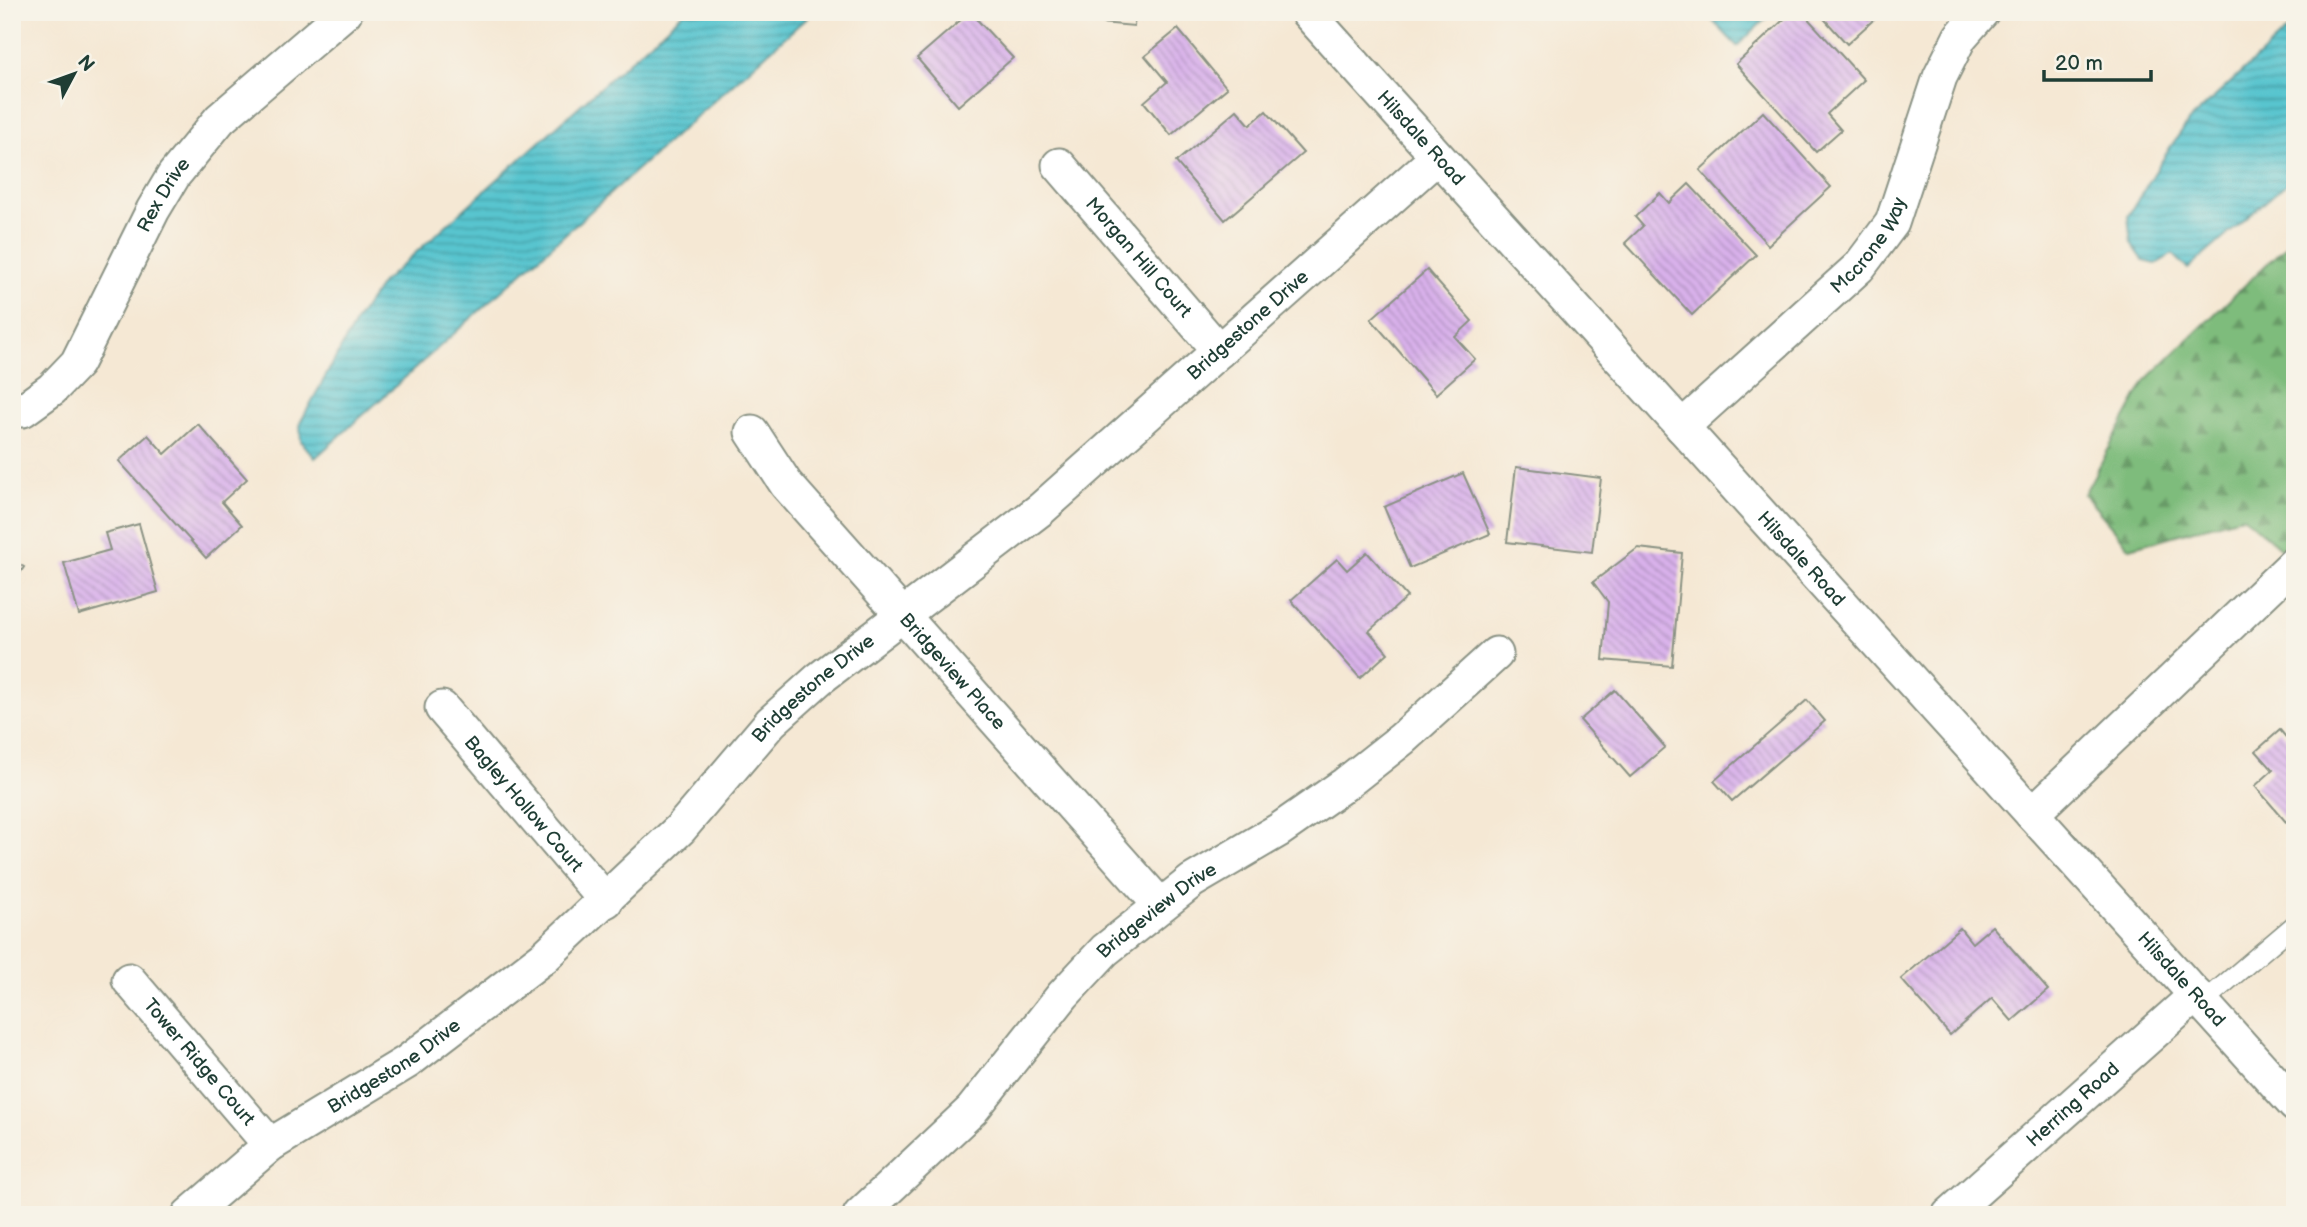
<svg xmlns="http://www.w3.org/2000/svg" width="2307" height="1227" font-family="'Balsamiq Sans',sans-serif">
  <defs>
    <pattern id="forest-firs" width="22" height="20" patternUnits="userSpaceOnUse" patternTransform="scale(1.75)"><rect width="22" height="20" fill="#7ebc7c"/><path d="M5 1l3.5 6h-7zM16 11l3.5 6h-7z" fill="#679a66"/></pattern>
    <pattern id="water-rules" width="6" height="5" patternUnits="userSpaceOnUse" patternTransform="scale(1.75)"><rect width="6" height="5" fill="#58c5cf"/><path d="M0 2.5h6" fill="none" stroke="#48a1a9"/></pattern>
    <pattern id="building-back-hatch" width="6" height="6" patternUnits="userSpaceOnUse" patternTransform="scale(1.75)"><rect width="6" height="6" fill="#d9b1eb"/><path d="M-1 5l2 2M0 0l6 6M5-1l2 2" fill="none" stroke="#af91bf"/></pattern>
  </defs>
  <rect width="100%" height="100%" fill="#f7f3e8"/>
  <filter id="ink" filterUnits="userSpaceOnUse"><feTurbulence type="fractalNoise" baseFrequency=".0143" numOctaves="2"/><feDisplacementMap in="SourceGraphic" scale="14" xChannelSelector="R" yChannelSelector="G"/><feConvolveMatrix kernelMatrix="1 2 1 2 8 2 1 2 1" color-interpolation-filters="sRGB"/></filter>
  <filter id="wash" filterUnits="userSpaceOnUse"><feTurbulence type="fractalNoise" baseFrequency=".00686" numOctaves="4" result="noise"/><feDisplacementMap in="SourceGraphic" scale="28" xChannelSelector="R" yChannelSelector="G"/><feGaussianBlur stdDeviation="1.57" result="paint"/><feColorMatrix in="noise" values="0 0 0 0 0 0 0 0 0 0 0 0 0 0 0 0 0 1.4 0 .05"/><feComposite in="paint" operator="in"/></filter>
  <g filter="url(#wash)">
    <rect width="100%" height="100%" fill="#f5e8d4"/>
    <polygon fill="url(#forest-firs)" stroke="#4e7c58" stroke-width="2" points="2295,237 2295,561 2243,516 2130,548 2084,494 2146,380"/>
    <g fill="url(#water-rules)" stroke="#3c8182" stroke-width="2">
      <polygon points="684,12 813,12 315,458 301,441 300,423 357,319 382,283"/>
      <polygon points="1718,12 1773,12 1737,46 1711,19"/>
      <polygon points="2295,23 2295,176 2188,269 2173,254 2156,264 2144,261 2131,243 2128,216 2171,146 2189,121"/>
    </g>
    <g id="blocks">
      <g fill="url(#building-back-hatch)">
        <polygon points="970,12 1013,58 958,106 917,58"/>
        <polygon points="1023,12 1135,12 1134,26 1022,16"/>
        <polygon points="1792,12 1802,12 1864,80 1827,114 1841,130 1816,152 1736,64"/>
        <polygon points="1818,12 1882,12 1847,44"/>
        <polygon points="1178,29 1227,88 1171,135 1144,102 1167,82 1145,56"/>
        <polygon points="1237,110 1250,125 1266,111 1303,153 1225,220 1176,162"/>
        <polygon points="1763,112 1831,187 1768,245 1700,170"/>
        <polygon points="1689,184 1756,255 1692,315 1625,243 1643,226 1635,217 1660,193 1669,203"/>
        <polygon points="1427,270 1472,321 1455,337 1475,359 1436,394 1371,319"/>
        <polygon points="198,424 247,479 222,502 242,525 206,558 119,461 148,435 165,454"/>
        <polygon points="1516,467 1601,478 1592,552 1507,542"/>
        <polygon points="1463,473 1490,534 1410,568 1384,507"/>
        <polygon points="139,524 158,592 79,615 64,563 110,550 105,533"/>
        <polygon points="1638,548 1682,553 1672,666 1603,660 1608,602 1593,582"/>
        <polygon points="1367,552 1407,597 1369,631 1388,653 1360,678 1291,600 1337,559 1347,570"/>
        <polygon points="12,560 24,567 12,585"/>
        <polygon points="1615,690 1665,747 1630,777 1580,720"/>
        <polygon points="1807,700 1825,721 1732,801 1714,781"/>
        <polygon points="2280,730 2295,748 2295,814 2286,822 2255,786 2273,770 2256,751"/>
        <polygon points="1992,926 2048,990 2012,1021 1992,998 1950,1035 1901,979 1960,928 1972,943"/>
      </g>
    </g>
  </g>
  <g filter="url(#ink)">
    <use href="#blocks" fill-opacity="0" stroke="#8a9284" stroke-width="2"/>
    <g fill="none" stroke-linecap="round" stroke-linejoin="round">
      <defs>
        <polyline id="lane" points="2202,1003 2295,924"/>
        <g id="street">
          <path id="s1" d="M1307,12l988,1093"/>
          <path id="s2" d="M1059,165l160,186"/>
          <path id="s3" d="M23,410l29,-21 25,-26 76,-153 21,-35 46,-56 125,-107"/>
          <path id="s4" d="M1682,427l177,-160 33,-44 48,-146 20,-40 22,-25"/>
          <path id="s5" d="M752,432l34,52 374,421"/>
          <path id="s6" d="M442,708l164,193"/>
          <polyline points="2032,814 2295,563"/>
          <path id="s7" d="M129,980l141,165"/>
          <path id="s8" d="M189,1215l81,-70 137,-83 137,-105 136,-128 91,-107 48,-43 222,-170 395,-351"/>
          <path id="s9" d="M860,1215l112,-105 91,-115 42,-45 87,-69 87,-51 66,-46 57,-45 94,-85"/>
          <path id="s10" d="M1949,1215l247,-220"/>
        </g>
      </defs>
      <use href="#lane" stroke="#8a9284" stroke-width="21"/>
      <use href="#street" stroke="#8a9284" stroke-width="37"/>
      <use href="#lane" stroke="#fff" stroke-width="18"/>
      <use href="#street" stroke="#fff" stroke-width="33"/>
    </g>
  </g>
  <g text-anchor="middle" dominant-baseline="central" stroke-width="7" stroke-linejoin="round" paint-order="stroke">
    <g font-size="19" fill="#1f3d34" stroke="#f7f3e8">
      <text stroke="none"><textPath href="#s1" startOffset="170">Hilsdale Road</textPath></text>
      <text stroke="none"><textPath href="#s3" startOffset="261">Rex Drive</textPath></text>
      <text stroke="none"><textPath href="#s4" startOffset="262">Mccrone Way</textPath></text>
      <text stroke="none"><textPath href="#s2" startOffset="122">Morgan Hill Court</textPath></text>
      <text stroke="none"><textPath href="#s8" startOffset="1388">Bridgestone Drive</textPath></text>
      <text stroke="none"><textPath href="#s1" startOffset="737">Hilsdale Road</textPath></text>
      <text stroke="none"><textPath href="#s5" startOffset="313">Bridgeview Place</textPath></text>
      <text stroke="none"><textPath href="#s8" startOffset="821">Bridgestone Drive</textPath></text>
      <text stroke="none"><textPath href="#s6" startOffset="126">Bagley Hollow Court</textPath></text>
      <text stroke="none"><textPath href="#s9" startOffset="427">Bridgeview Drive</textPath></text>
      <text stroke="none"><textPath href="#s1" startOffset="1304">Hilsdale Road</textPath></text>
      <text stroke="none"><textPath href="#s7" startOffset="108">Tower Ridge Court</textPath></text>
      <text stroke="none"><textPath href="#s8" startOffset="254">Bridgestone Drive</textPath></text>
      <text stroke="none"><textPath href="#s10" startOffset="166">Herring Road</textPath></text>
    </g>
  </g>
  <rect width="2307" height="1227" fill="none" stroke="#f7f3e8" stroke-width="42"/>
  <g transform="translate(74 74) rotate(49)" stroke="#f7f3e8" stroke-width="5" paint-order="stroke">
  <path d="M0-5L12 26L0 18L-12 26Z" fill="#1f3d34"/>
  <text y="-10" font-size="19" font-weight="bold" text-anchor="middle" fill="#1f3d34">N</text>
  </g>
  <path d="M2044 70v10h107v-10" fill="none" stroke="#1f3d34" stroke-width="3.5"/>
  <text x="2055" y="70" font-size="21" fill="#1f3d34" stroke="#f7f3e8" stroke-width="5" paint-order="stroke">20 m</text>
</svg>
